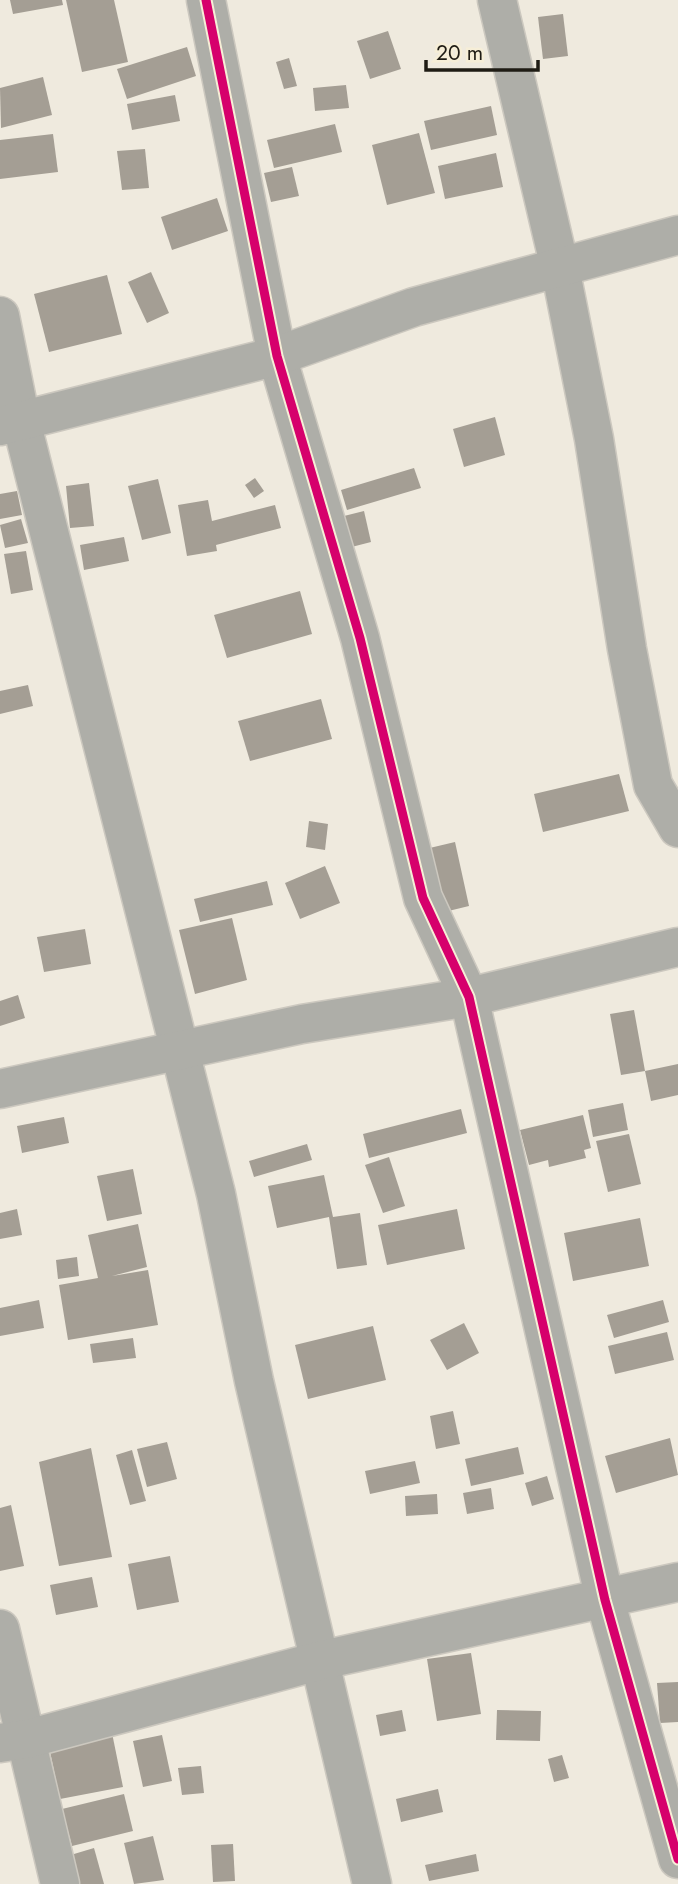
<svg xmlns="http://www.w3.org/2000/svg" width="678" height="1884" font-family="Jost,sans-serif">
  <rect width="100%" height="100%" fill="#efeade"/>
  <g fill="#a49e94">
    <polygon points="10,0 62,0 63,5 13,14"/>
    <polygon points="66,0 114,0 128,62 82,72"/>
    <polygon points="563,14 568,56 543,59 538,17"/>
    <polygon points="388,31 401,69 370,79 357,41"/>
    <polygon points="187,47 196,76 127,99 117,69"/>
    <polygon points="289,58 297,86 284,89 276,62"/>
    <polygon points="43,77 52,115 1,128 0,88"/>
    <polygon points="346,85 349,108 315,111 313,88"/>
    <polygon points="175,95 180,121 132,130 127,104"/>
    <polygon points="491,106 497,135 431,150 424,121"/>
    <polygon points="335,124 342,152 274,168 267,140"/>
    <polygon points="419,133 435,193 387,205 372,145"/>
    <polygon points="53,134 58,172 0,179 0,140"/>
    <polygon points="145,149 149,188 122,190 117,151"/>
    <polygon points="496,153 503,187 445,199 438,166"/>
    <polygon points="292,167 299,196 271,202 264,173"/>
    <polygon points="217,198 228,231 172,250 161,217"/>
    <polygon points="151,272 169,313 147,323 128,282"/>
    <polygon points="107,275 122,334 49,352 34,294"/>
    <polygon points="495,417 505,455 464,467 453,429"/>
    <polygon points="414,468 421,488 347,510 341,490"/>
    <polygon points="255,478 264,491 254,498 245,485"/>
    <polygon points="158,479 171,533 142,540 128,486"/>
    <polygon points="89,483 94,526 70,528 66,486"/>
    <polygon points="17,491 22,515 0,519 0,494"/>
    <polygon points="208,500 212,521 275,505 281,528 216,545 217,551 187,556 178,505"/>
    <polygon points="364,511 371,542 336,551 328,520"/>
    <polygon points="21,519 28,543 5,548 0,525"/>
    <polygon points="124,537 129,561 84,570 80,545"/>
    <polygon points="26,551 33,590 11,594 4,554"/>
    <polygon points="300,591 312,634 227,658 214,615"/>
    <polygon points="28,685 33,706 0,714 0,691"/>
    <polygon points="321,699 332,739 250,761 238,721"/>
    <polygon points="619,774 629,811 543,832 534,794"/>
    <polygon points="309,821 328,824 325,850 306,847"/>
    <polygon points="455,842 469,906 432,915 417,851"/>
    <polygon points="325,866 340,903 300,919 285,883"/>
    <polygon points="267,881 273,905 200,922 194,899"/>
    <polygon points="232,918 247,980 195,994 179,930"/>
    <polygon points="85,929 91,964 44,972 37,937"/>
    <polygon points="18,995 25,1018 0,1026 0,1001"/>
    <polygon points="634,1010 645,1071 678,1064 678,1095 651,1101 645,1071 621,1075 610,1014"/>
    <polygon points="623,1103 628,1130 593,1137 588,1110"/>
    <polygon points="461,1109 467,1133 369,1158 363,1134"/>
    <polygon points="583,1115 591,1148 584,1150 586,1158 549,1167 548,1160 529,1165 520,1130"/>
    <polygon points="64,1117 69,1143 22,1153 17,1126"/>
    <polygon points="629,1134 641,1184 608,1192 596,1141"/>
    <polygon points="307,1144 312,1160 254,1177 249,1161"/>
    <polygon points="389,1157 405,1206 383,1213 365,1165"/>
    <polygon points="133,1169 142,1214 107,1221 97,1176"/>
    <polygon points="324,1175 333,1217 360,1213 367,1265 337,1269 329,1217 277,1228 268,1186"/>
    <polygon points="17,1209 22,1235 0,1239 0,1213"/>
    <polygon points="457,1209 465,1249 387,1265 378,1225"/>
    <polygon points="640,1218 649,1266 573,1281 564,1233"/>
    <polygon points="138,1224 147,1267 112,1276 148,1270 158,1325 68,1340 59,1285 98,1278 88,1235"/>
    <polygon points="77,1257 79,1276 58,1279 56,1260"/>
    <polygon points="39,1300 44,1328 0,1336 0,1308"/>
    <polygon points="663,1300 669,1322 614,1338 607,1315"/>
    <polygon points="464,1323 479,1353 447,1370 430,1340"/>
    <polygon points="373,1326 386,1380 308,1399 295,1345"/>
    <polygon points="667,1332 674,1360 615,1374 608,1346"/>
    <polygon points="133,1338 136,1358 93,1363 90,1344"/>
    <polygon points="453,1411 460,1444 436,1449 430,1416"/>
    <polygon points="670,1438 678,1475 616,1493 605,1456"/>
    <polygon points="167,1442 177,1479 147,1487 137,1449"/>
    <polygon points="518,1447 524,1474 471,1486 465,1459"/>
    <polygon points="91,1448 112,1557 59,1566 39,1462"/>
    <polygon points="132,1450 146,1501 130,1505 116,1455"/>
    <polygon points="415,1461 420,1483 370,1494 365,1471"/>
    <polygon points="547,1476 554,1499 532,1506 525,1483"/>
    <polygon points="491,1488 494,1509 467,1514 463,1493"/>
    <polygon points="437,1494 438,1514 406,1516 405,1496"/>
    <polygon points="11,1505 24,1566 0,1571 0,1508"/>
    <polygon points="170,1556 179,1602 137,1610 128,1564"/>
    <polygon points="92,1577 98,1607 56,1615 50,1585"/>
    <polygon points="471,1653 481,1714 437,1721 427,1659"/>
    <polygon points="678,1682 678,1722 660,1723 657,1683"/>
    <polygon points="402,1710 406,1731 380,1736 376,1715"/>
    <polygon points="497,1710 541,1711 540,1741 496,1740"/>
    <polygon points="112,1733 123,1787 60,1799 49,1747"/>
    <polygon points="162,1735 172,1781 143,1787 133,1741"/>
    <polygon points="562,1755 569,1778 554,1782 548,1759"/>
    <polygon points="201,1766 204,1793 182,1795 178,1768"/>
    <polygon points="438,1789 443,1812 401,1822 396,1799"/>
    <polygon points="124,1794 133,1831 72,1846 62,1809"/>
    <polygon points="153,1836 164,1880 134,1884 124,1843"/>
    <polygon points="233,1844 235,1881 213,1882 211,1845"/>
    <polygon points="94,1848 104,1884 72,1884 64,1857"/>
    <polygon points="476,1854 479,1871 429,1881 425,1865"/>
  </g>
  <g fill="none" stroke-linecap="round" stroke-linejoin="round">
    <defs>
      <g id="minor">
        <polyline points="206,0 277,356 360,638 423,898 469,997 605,1600 678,1859"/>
        <polyline points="497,0 560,268 594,439 627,649 653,785 678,828"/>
        <polyline points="0,316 21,421 216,1194 254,1381 372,1884"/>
        <polyline points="0,426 277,356 414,307 678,235"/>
        <polyline points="0,1089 302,1024 469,997 678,947"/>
        <polyline points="0,1629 60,1884"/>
        <polyline points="0,1743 27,1739 322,1660 678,1582"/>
      </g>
    </defs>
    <use href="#minor" stroke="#ccc8bf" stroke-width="41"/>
    <use href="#minor" stroke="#aeaea8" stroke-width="38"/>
    <defs>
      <polyline id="cycleway" points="206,0 277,356 360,638 423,898 469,997 605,1600 678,1859"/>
    </defs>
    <use href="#cycleway" stroke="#f6eed7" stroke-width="13"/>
    <use href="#cycleway" stroke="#d6006c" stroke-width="9"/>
  </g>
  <path d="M426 60v10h112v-10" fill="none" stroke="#1f1c14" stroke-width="3.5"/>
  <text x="436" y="60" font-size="21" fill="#1f1c14" stroke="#f6eed7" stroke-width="5" paint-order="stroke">20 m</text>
</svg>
